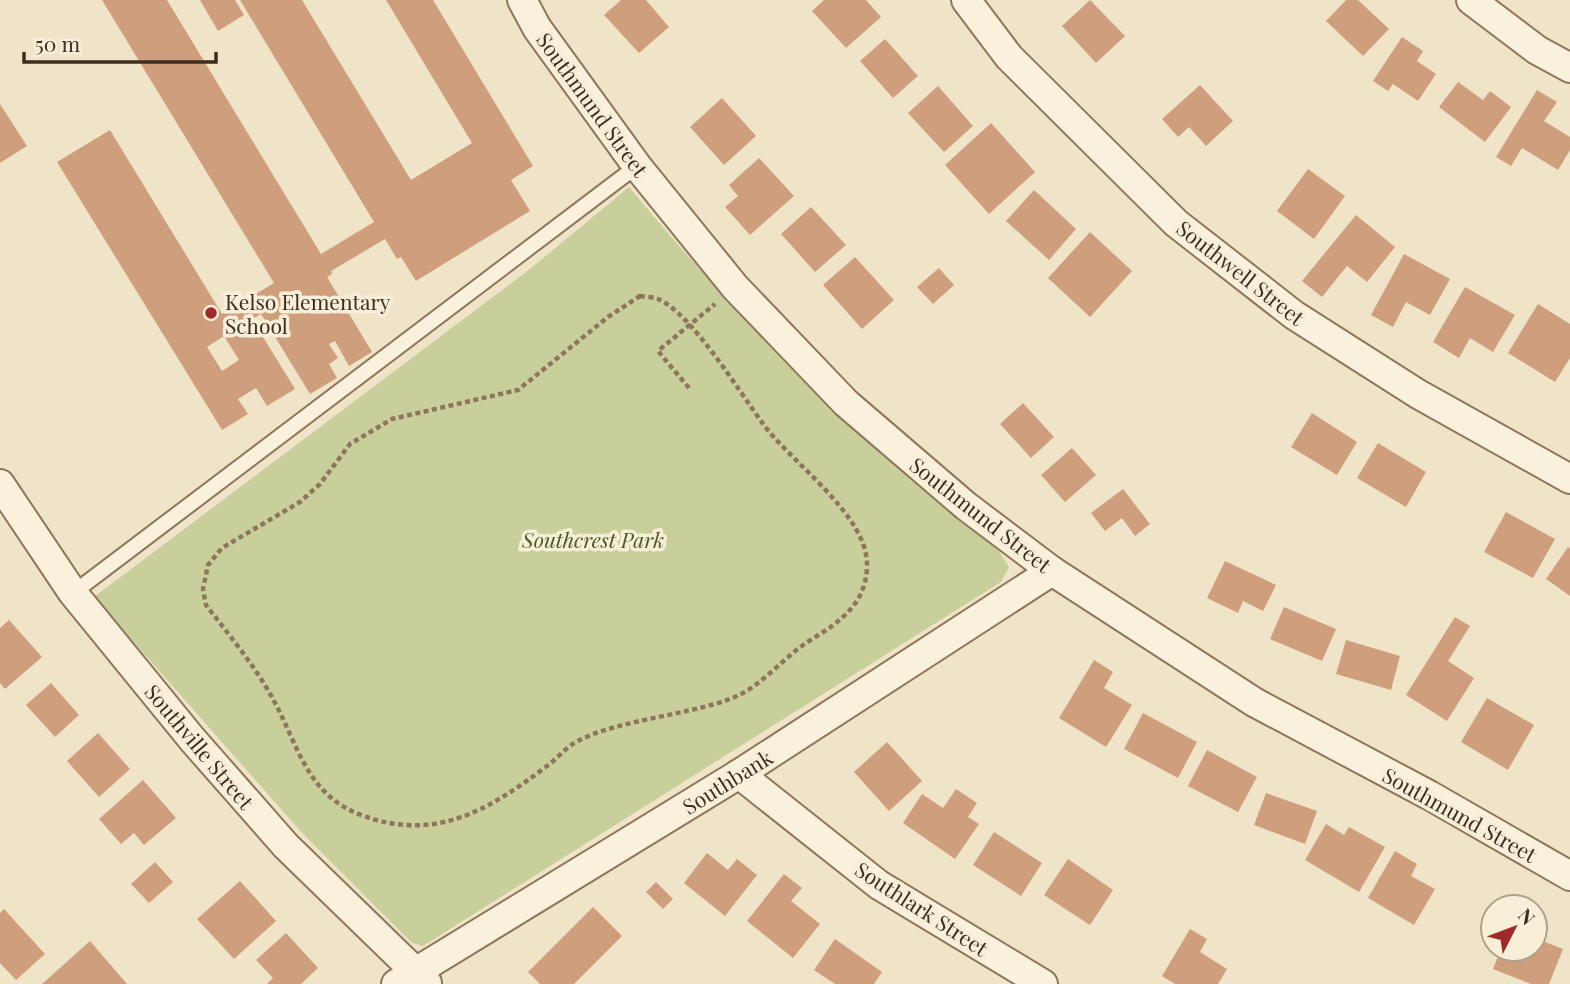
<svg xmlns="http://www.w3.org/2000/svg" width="1570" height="984" font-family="'Playfair Display',serif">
  <rect width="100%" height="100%" fill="#f0e4c8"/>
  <path fill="#c9cf9b" d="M629,187c111,134 232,255 369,363l11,17 -8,15 -578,364 -11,-3 -110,-110 -208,-236 436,-328z"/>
  <g fill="#cf9f7d" fill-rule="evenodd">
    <path d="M102,0h65l154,254 53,-32 -134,-222h62l109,180 61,-37 -86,-143h47l100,166 -22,14 19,31 -114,70 -15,-24 -4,2 -12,-20 -54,32 1,3 -5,3 45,75 -23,14 -14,-25 -6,3 9,14 -9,6 8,14 -27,16 -49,-80 -9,5 43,70 -28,17 -11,-18 -18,11 10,15 -26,16 -165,-268 53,-32 112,184 52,-31zM224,336l15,24 -17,11 -15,-24z"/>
    <polygon points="200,0 235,0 244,15 218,31"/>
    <polygon points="621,0 646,0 669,27 639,53 604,15"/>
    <polygon points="824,0 866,0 881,17 846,48 812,11"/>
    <polygon points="1090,0 1125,36 1096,63 1062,26"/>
    <polygon points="1346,0 1358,0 1389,29 1363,56 1326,21"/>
    <polygon points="1402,37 1423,51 1417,61 1436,74 1418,101 1393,84 1388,91 1373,81"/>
    <polygon points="885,39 918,76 893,98 860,61"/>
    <polygon points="1458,82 1483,100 1490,91 1511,107 1485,142 1439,107"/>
    <polygon points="1200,85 1233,121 1206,146 1189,127 1178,137 1162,119"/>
    <polygon points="938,86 973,126 944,152 908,113"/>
    <polygon points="1537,90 1557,102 1544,121 1570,137 1570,150 1558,170 1522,148 1511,166 1496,157"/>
    <polygon points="722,98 756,136 724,165 690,127"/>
    <polygon points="0,104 27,146 0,163"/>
    <polygon points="991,123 1035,172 989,214 945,165"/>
    <polygon points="759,158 794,196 750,235 725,207 738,196 729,185"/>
    <polygon points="1308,169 1345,196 1314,239 1277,211"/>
    <polygon points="1034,190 1076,229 1049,260 1006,221"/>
    <polygon points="811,207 846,245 815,272 781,234"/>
    <polygon points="1356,215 1395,247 1367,282 1347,266 1322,297 1302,281"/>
    <polygon points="1090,232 1132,271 1090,317 1048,278"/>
    <polygon points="1404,254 1450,279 1430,315 1406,302 1393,327 1371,315"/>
    <polygon points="855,257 894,300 862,329 823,285"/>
    <polygon points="939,268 954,285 933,304 917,287"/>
    <polygon points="1465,287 1515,315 1493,352 1470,338 1459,358 1433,342"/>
    <polygon points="1538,304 1570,324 1570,358 1555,382 1508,353"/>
    <polygon points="1023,403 1054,437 1031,458 1000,424"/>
    <polygon points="1312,413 1357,442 1337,475 1291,447"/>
    <polygon points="1378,443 1426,472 1406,507 1357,478"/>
    <polygon points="1072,448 1096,475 1065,502 1041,475"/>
    <polygon points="1123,489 1150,524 1135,536 1122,518 1105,531 1091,513"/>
    <polygon points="1506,512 1555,539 1533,578 1484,552"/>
    <polygon points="1568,547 1570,549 1570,596 1546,579"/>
    <polygon points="1225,561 1276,585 1263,611 1243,601 1238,613 1207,598"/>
    <polygon points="1284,607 1336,629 1322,661 1270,639"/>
    <polygon points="1455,617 1470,626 1448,661 1474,678 1447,721 1406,695"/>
    <polygon points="9,620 42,657 5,689 0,683 0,628"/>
    <polygon points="1346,640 1400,656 1391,690 1336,674"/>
    <polygon points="1094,660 1113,672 1104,688 1132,705 1106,747 1059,718"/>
    <polygon points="51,683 79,715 55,737 26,705"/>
    <polygon points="1487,698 1534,725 1508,770 1461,742"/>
    <polygon points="1143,713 1197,742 1178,778 1124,749"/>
    <polygon points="98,733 130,769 99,797 67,761"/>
    <polygon points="887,742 922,781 889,811 854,772"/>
    <polygon points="1207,750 1257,777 1238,812 1188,786"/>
    <polygon points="143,780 176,818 144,845 134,833 121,844 99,819"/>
    <polygon points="956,789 977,803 968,817 979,824 955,859 903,823 922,794 943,808"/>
    <polygon points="1266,793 1317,811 1305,844 1254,825"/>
    <polygon points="1326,824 1344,835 1349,827 1385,847 1359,892 1305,860"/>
    <polygon points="994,832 1042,863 1021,896 973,865"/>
    <polygon points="1395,851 1417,864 1411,876 1435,889 1414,925 1368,898"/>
    <polygon points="707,853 728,870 737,859 757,875 725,916 684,883"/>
    <polygon points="1068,859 1113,890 1090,925 1044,895"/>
    <polygon points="155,862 173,882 149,903 131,884"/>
    <polygon points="784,874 802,888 791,901 820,924 793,958 747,921"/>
    <polygon points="240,881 276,921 234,959 197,919"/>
    <polygon points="656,882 673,899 663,909 646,892"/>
    <polygon points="593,907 622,936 574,984 540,984 528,972"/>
    <polygon points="4,909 45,954 16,980 0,963 0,913"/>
    <polygon points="1190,929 1207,939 1200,952 1227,969 1218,984 1175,984 1162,976"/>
    <polygon points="286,933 318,968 301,984 267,984 273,978 256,960"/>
    <polygon points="1535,938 1563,949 1549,984 1531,984 1493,969 1501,949 1535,949"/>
    <polygon points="835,939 882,972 874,984 835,984 814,970"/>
    <polygon points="90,941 127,984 42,984"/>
  </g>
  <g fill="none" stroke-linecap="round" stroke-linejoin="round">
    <defs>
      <polyline id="service" points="73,593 637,166"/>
      <g id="minor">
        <polyline points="522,0 537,28 637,166 735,287 846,403 966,506 1052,571 1254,702 1429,795 1570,876"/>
        <polyline points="966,0 1009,57 1176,223 1294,315 1418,394 1570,479"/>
        <polyline points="1471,0 1537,50 1570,68"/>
        <polyline points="0,484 73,593 192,739 286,846 427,983"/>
        <polyline points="739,774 879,885 1043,984"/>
        <polyline points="396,984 739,774 1052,571"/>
      </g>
    </defs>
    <use href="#service" stroke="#8d765c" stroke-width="18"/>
    <use href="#minor" stroke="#8d765c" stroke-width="32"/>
    <g stroke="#8d765c" stroke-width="4.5" stroke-dasharray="5 3.5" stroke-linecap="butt">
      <path d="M640,296c5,1 13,1 18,3 33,14 81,92 103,122 28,41 109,94 106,147 -2,38 -29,55 -58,73 -28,18 -47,46 -79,58 -46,17 -114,21 -154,43 -11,6 -19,17 -29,24 -58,44 -112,77 -186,49 -54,-20 -63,-70 -87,-114 -18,-34 -45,-66 -68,-96l-3,-16 5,-24 14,-17 78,-46 20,-18 30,-40 42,-25 126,-29 90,-73z"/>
      <polyline points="689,388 658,351 715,304"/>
    </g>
    <use href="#service" stroke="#faf1dc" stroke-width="14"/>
    <use href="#minor" stroke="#faf1dc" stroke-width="28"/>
  </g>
  <circle fill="#9e2a2b" stroke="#f7eed8" stroke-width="2.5" cx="211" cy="313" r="7"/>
  <g text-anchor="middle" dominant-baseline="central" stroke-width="7" stroke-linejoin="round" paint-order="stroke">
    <g font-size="21" fill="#3d2e20" stroke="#f7eed8">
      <text transform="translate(593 104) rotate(54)">Southmund Street</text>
      <text transform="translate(1241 272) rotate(38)">Southwell Street</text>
      <text transform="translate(981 514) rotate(38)">Southmund Street</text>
      <text transform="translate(200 746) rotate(50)">Southville Street</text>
      <text transform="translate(727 781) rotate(-32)">Southbank</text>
      <text transform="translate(1460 814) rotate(29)">Southmund Street</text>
      <text transform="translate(922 908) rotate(33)">Southlark Street</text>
    </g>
    <g font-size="21" fill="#3d2e20" stroke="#f7eed8" text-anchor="start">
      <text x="225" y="301">Kelso Elementary<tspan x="225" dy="24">School</tspan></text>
    </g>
    <g font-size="21" font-style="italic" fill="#4d5a26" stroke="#f7eed8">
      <text x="593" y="539">Southcrest Park</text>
    </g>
  </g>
  <g transform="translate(1514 928) rotate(48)"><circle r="33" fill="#f7eed8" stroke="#ada18e" stroke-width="2"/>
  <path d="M0-5L12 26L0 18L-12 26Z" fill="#9e2a2b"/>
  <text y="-10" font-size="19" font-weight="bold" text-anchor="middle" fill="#3d2e20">N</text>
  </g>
  <path d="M24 52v10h192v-10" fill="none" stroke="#3d2e20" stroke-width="3.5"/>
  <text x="35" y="52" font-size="21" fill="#3d2e20" stroke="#f7eed8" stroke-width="5" paint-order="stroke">50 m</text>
</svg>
